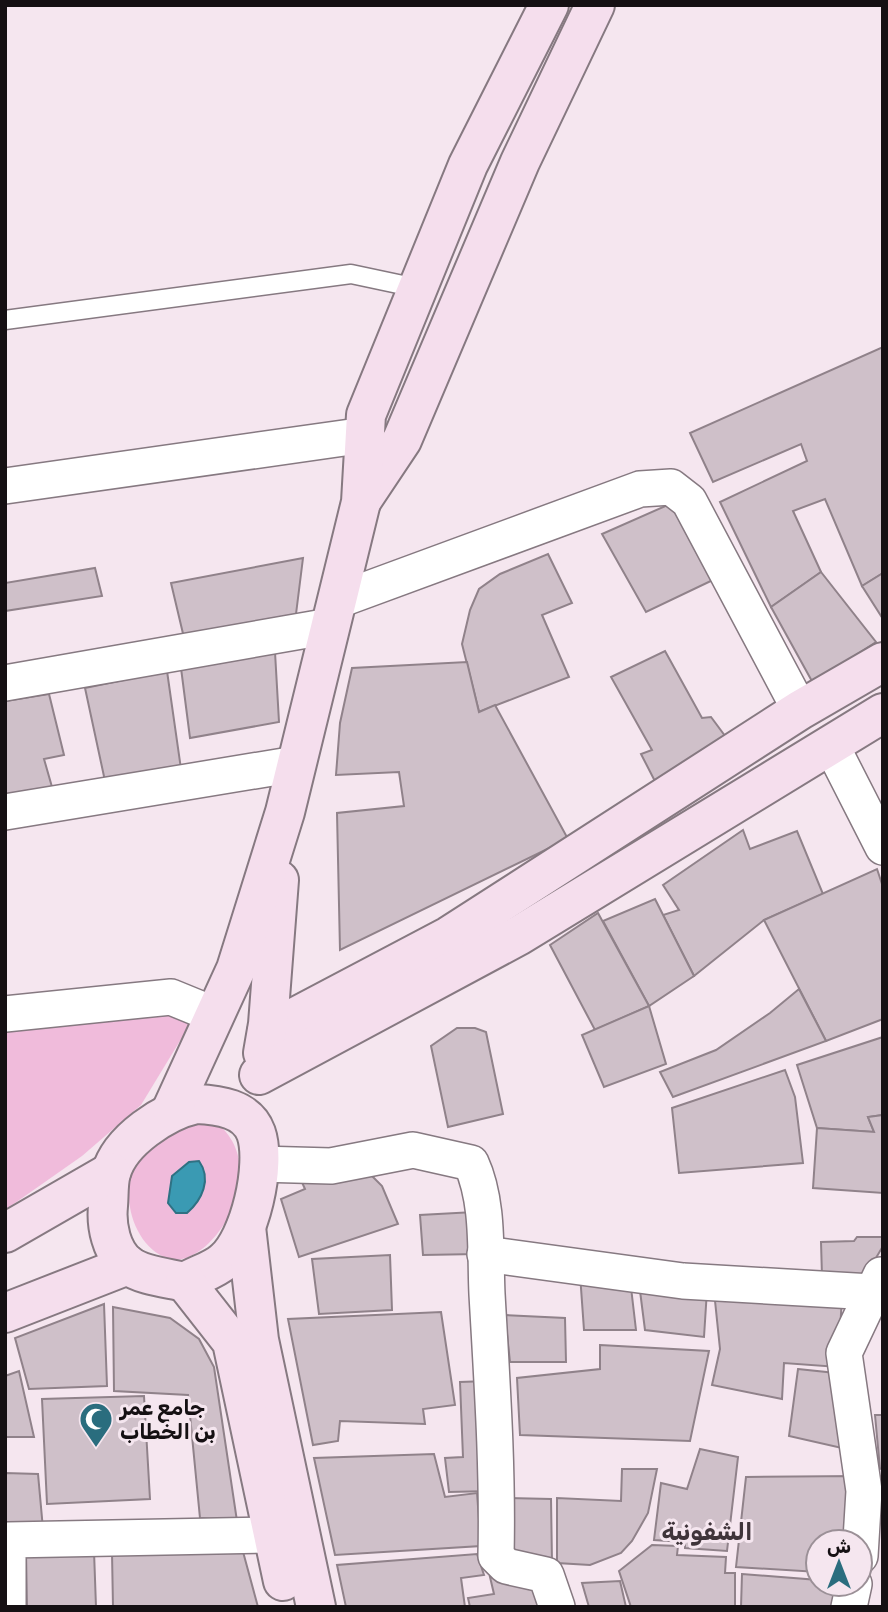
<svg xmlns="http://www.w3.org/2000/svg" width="888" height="1612" font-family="Rubik,Vazirmatn,sans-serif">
  <rect width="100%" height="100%" fill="#f5e6ef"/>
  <g fill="#f0bbdb">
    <polygon points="180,1009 192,1021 141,1105 82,1156 5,1210 5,1031"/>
    <path d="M214,1121c65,47 -7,157 -50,136 -32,-15 -43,-62 -30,-93 4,-9 19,-18 27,-25 6,-5 14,-14 21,-16 9,-3 22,-1 32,-2z"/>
  </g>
  <path fill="#3a9ab3" stroke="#2f7183" stroke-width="2" d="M199,1161c13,18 3,39 -12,52h-11l-8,-10 4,-27 17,-14z"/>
  <g fill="#cfc0c9" stroke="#90828a" stroke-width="2">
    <polygon points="883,347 883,573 862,586 825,499 793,511 821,572 771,607 720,502 807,461 801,444 713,482 690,433"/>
    <polygon points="670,504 715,579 646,612 602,534"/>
    <polygon points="548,554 572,603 542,615 569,677 479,712 462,644 470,610 479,589 500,574"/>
    <polygon points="303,558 295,622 185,642 171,583"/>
    <polygon points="95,568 102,596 5,611 5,583"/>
    <polygon points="821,572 876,642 813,683 771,607"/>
    <polygon points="883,573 883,619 862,586"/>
    <polygon points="665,651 702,718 711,717 731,744 660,791 641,754 652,750 611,677"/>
    <polygon points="275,652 279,722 190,738 181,668"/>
    <polygon points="467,662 479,712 495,705 568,839 340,950 337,813 404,806 399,772 336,775 340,723 352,668"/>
    <polygon points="167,671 181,769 105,781 85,688"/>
    <polygon points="49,694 64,755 44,759 54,794 5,802 5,701"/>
    <polygon points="743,830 750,849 797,831 823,894 764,920 694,976 663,915 679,910 663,885"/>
    <polygon points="877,869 883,887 883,1019 826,1041 764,920"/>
    <polygon points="655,899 694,976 649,1006 603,921"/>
    <polygon points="598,913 649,1006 595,1030 550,945"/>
    <polygon points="799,989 826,1041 673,1097 660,1072 716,1050 770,1013"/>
    <polygon points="649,1006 666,1064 604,1087 582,1035"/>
    <polygon points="457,1028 475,1028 486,1032 503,1114 448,1127 431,1046"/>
    <polygon points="883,1037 883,1115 868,1117 874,1132 817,1128 797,1065"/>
    <polygon points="785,1070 795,1097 803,1163 679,1173 672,1108"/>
    <polygon points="883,1115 883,1193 813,1188 817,1128 874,1132 868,1117"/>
    <polygon points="370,1174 382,1186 398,1224 299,1257 281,1199 305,1189 301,1180"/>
    <polygon points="474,1212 477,1254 423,1255 420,1215"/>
    <polygon points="857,1237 883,1237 883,1246 873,1263 864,1273 852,1277 822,1276 821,1242 854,1241"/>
    <polygon points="390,1255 392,1310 319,1314 312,1259"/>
    <polygon points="580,1274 630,1279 636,1330 584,1330"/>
    <polygon points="639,1283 707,1290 704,1337 645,1330"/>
    <polygon points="714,1291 842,1296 838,1367 784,1363 782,1399 712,1385 720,1349"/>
    <polygon points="104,1304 107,1386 29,1389 15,1338"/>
    <polygon points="113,1307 170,1318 199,1339 214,1367 237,1521 200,1518 188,1395 114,1391"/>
    <polygon points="441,1312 455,1405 423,1409 425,1424 340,1421 338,1441 313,1445 288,1319"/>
    <polygon points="505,1315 565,1318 566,1362 510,1362"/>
    <polygon points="600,1345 709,1351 690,1441 520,1435 517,1378 600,1369"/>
    <polygon points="798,1369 845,1374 855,1451 789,1436"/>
    <polygon points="19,1371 34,1437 5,1437 5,1376"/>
    <polygon points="487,1381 491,1491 449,1492 445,1458 463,1457 460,1382"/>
    <polygon points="144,1396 150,1499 47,1504 42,1399"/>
    <polygon points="875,1415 883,1415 883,1468 880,1469"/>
    <polygon points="700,1449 738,1457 727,1551 685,1548 685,1542 654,1540 661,1483 687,1489"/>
    <polygon points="434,1454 445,1497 477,1493 481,1546 335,1555 314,1458"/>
    <polygon points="622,1469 657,1469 648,1513 632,1541 621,1553 590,1565 557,1563 557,1498 621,1501"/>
    <polygon points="5,1473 38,1474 43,1529 5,1529"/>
    <polygon points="857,1476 851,1542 818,1542 818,1572 736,1567 746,1477"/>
    <polygon points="507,1498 551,1499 552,1562 504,1555"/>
    <polygon points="652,1545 678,1546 677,1555 726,1557 725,1573 735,1573 735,1607 631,1607 619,1571"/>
    <polygon points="242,1548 258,1607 113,1607 112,1553"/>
    <polygon points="94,1551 96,1607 27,1607 26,1552"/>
    <polygon points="477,1554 484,1575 461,1578 465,1607 346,1607 337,1565"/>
    <polygon points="742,1574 818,1580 818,1584 843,1584 838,1607 741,1607"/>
    <polygon points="490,1577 541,1587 545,1607 470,1607 468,1598 494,1594"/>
    <polygon points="620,1581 626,1607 589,1607 582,1583"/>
  </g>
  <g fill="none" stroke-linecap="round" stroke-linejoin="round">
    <defs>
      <polyline id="lane" points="5,320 351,274 417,288"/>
      <g id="street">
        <polyline points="5,486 365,435"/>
        <polyline points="336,601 640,489 671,487 689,501 800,710"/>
        <polyline points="5,683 330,626"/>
        <polyline points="831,745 883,847"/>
        <polyline points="5,812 296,764"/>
        <polyline points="5,1014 171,997 215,1015"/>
        <path d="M259,1164l72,2 82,-16 58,13c18,39 14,89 16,131 5,88 11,174 9,262l10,10 40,9 11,32"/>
        <polyline points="485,1254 683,1281 872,1292"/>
        <polyline points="860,1556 864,1491 844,1353 881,1275"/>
        <polyline points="8,1607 8,1540 273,1535"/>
        <polyline points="849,1607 854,1584"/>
      </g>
      <g id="secondary">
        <polyline points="362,500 402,440 520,162 595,5"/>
        <polyline points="267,1032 449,936 800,710 883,662"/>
        <polyline points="263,1053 268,1024 279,880"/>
        <polyline points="259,1075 518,936 883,713"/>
        <path d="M196,1104c22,1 51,4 60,29 11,31 -6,107 -32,128 -10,9 -27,14 -39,21 -16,-4 -43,-6 -57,-17 -17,-13 -22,-40 -20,-59 1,-11 0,-23 3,-33 9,-33 54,-62 85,-69z"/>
        <polyline points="172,1109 236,969 285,812 361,502 366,415 468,165 549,5"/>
        <polyline points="246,1227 259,1340 316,1607"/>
        <polyline points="5,1233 111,1172"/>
        <polyline points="185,1282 232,1342 283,1581"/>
        <polyline points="5,1313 128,1265"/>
      </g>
    </defs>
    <use href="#lane" stroke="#867981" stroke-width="21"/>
    <use href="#street" stroke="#867981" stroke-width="38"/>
    <use href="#secondary" stroke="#867981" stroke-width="42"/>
    <use href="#lane" stroke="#fff" stroke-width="18"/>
    <use href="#street" stroke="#fff" stroke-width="35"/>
    <use href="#secondary" stroke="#f5deed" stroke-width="38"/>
  </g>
  <defs>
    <symbol id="mosque-pin" viewBox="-11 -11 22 30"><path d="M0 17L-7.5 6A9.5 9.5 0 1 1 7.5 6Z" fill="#2a6d7e" stroke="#f5e6ef"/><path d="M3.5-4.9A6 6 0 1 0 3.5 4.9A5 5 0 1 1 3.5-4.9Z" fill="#fff"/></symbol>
  </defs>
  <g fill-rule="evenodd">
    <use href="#mosque-pin" x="77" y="1400" width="38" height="52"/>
  </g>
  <g text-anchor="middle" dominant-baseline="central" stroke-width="6" stroke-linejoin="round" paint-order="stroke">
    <g font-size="21" font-weight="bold" fill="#151013" stroke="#f5e6ef" text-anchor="start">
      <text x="120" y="1407">جامع عمر<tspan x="120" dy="24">بن الخطاب</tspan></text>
    </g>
    <g font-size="24" font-weight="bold" fill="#3f343a" stroke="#f5e6ef">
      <text x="707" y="1532">الشفونية</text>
    </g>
  </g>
  <rect width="888" height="1612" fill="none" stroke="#151013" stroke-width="14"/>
  <g transform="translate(839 1563)"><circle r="33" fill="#f5e6ef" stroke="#9b9097" stroke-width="2"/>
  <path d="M0-5L12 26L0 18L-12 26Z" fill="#2a6d7e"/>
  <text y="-10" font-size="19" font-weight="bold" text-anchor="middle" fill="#151013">ش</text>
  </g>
</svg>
